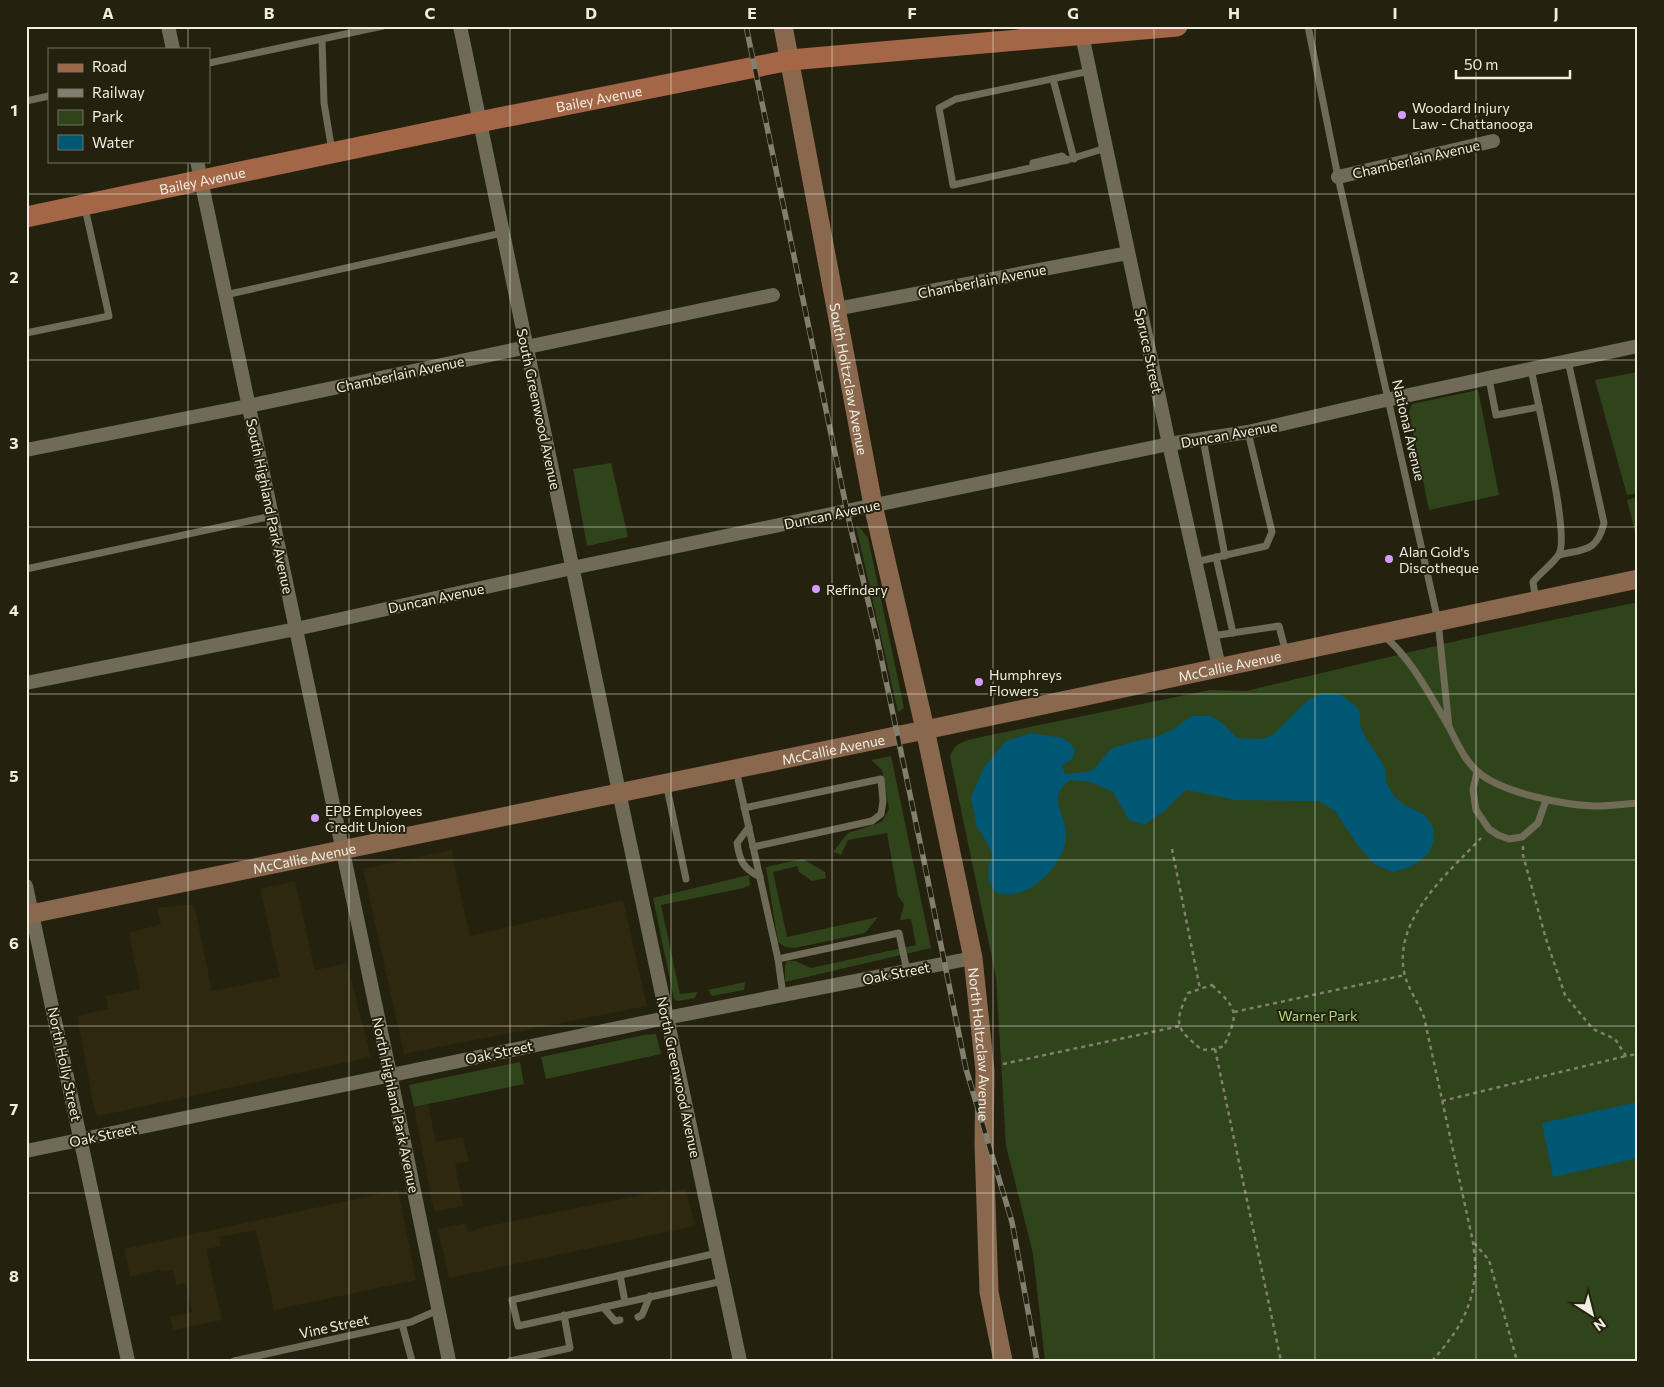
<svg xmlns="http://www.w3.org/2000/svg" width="1664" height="1387" font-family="Commissioner,sans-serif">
  <rect width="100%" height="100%" fill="#25210f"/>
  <g fill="#2d280e">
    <polygon points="452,850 454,865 470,936 623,900 647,1006 404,1054 363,869"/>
    <polygon points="295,881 315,970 347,963 371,1057 99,1116 95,1112 92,1097 77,1016 108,1009 106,996 140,989 129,933 161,924 157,908 194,904 212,991 280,977 260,889"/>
    <polygon points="428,1105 436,1142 463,1137 469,1161 455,1164 463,1206 434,1212 414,1107"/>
    <polygon points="686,1189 695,1226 449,1278 438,1229 466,1223 468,1232 483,1227 665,1190 666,1193"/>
    <polygon points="398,1190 416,1280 274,1310 256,1230 219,1237 221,1246 206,1249 222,1320 173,1330 170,1317 192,1312 186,1283 176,1285 173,1270 161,1272 160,1269 130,1277 124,1249"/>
  </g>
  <g fill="#2f441b">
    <polygon points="1638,372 1638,493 1627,495 1595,380"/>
    <polygon points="1478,390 1499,495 1429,510 1409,412 1412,404"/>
    <polygon points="611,463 628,537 587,546 573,469"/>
    <polygon points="1638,497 1638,543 1627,500"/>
    <polygon points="856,526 861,529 868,538 904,708 898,712"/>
    <path d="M1638,602v759h-593l-12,-107 -27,-108 -10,-169 -46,-220c5,-16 16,-16 31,-20l229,-47 36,1 236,-56z"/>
    <polygon points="891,756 931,948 785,982 785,965 787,961 795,961 811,968 916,945 911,919 900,920 904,904 898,896 887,833 848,840 841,855 833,852 848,833 882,822 889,809 882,770 871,760"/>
    <polygon points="803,859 825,872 826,878 812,881 799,872 797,866 773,872 787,937 878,917 865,933 795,948 785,947 778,942 766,867"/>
    <polygon points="749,875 750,885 744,888 661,905 680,994 697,992 695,998 678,1001 674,999 653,898"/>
    <polygon points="745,982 744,990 712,996 708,990"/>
    <polygon points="656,1034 661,1054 546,1079 541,1057 644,1035"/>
    <polygon points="520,1062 524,1084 414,1107 409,1085"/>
  </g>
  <g fill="#005773">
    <path d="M1322,693h16l18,13 4,7v12l4,10 17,26 4,8 1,13 8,14 10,9 21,10 8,12 1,13 -5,13 -8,7 -11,7 -17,5 -19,-8 -18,-21 -21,-32 -16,-10 -83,-1 -49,-10 -9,7 -12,13 -22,15 -15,-5 -16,-28 -22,-10 -21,-2c-24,18 -6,30 -4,52 2,26 -27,59 -53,62 -5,1 -11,0 -16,-1l-5,-5 -4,-9 1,-14 3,-11 -5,-12 -10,-15 -6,-30 13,-30 22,-26 25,-8 32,5 8,6 4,6 -2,8 -11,8 3,8 22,-2 7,-3 17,-20 17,-6 27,-6 17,-7 20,-14h19l11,7 15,15 26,1 11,-5 33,-33z"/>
    <polygon points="1638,1102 1638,1158 1553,1177 1542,1123"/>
  </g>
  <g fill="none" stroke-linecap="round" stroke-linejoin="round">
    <g stroke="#827f70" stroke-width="2.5" stroke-dasharray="4 4" stroke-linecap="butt">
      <polyline points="1523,846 1523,855 1546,939 1565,995 1593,1029 1615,1039 1626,1056 1638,1054"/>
      <polyline points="1172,849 1200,989"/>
      <path d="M1212,985c26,25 27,27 12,61l-9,3 -13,1c-26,-22 -29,-25 -14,-57z"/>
      <polyline points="1234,1012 1405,975"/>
      <polyline points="1215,1049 1281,1361"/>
      <polyline points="1003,1064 1180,1026"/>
      <polyline points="1442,1101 1626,1056"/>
      <polyline points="1474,1243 1489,1260 1517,1361"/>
      <path d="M1432,1361c24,-27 40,-50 43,-87 1,-10 -1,-22 -2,-32l-44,-202c-2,-8 -3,-15 -5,-23 -7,-18 -20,-33 -21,-53 -4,-50 47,-93 78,-126"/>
    </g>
    <g stroke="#6f6b56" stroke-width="7">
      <path d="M1308,26l30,151 100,444 11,106c-19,-31 -37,-68 -66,-92"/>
      <polyline points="322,40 324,103 332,151"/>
      <polyline points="209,63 383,26"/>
      <polyline points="1090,71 956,99 939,108 953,185 1067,160 1106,148"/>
      <polyline points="1053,79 1074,159"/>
      <polyline points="26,101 49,96"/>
      <polyline points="1033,163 1062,156 1067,160"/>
      <polyline points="225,295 502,233"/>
      <polyline points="26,333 109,316 85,208"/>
      <polyline points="1489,379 1496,415 1539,407 1531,369"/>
      <polyline points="1203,439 1225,556"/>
      <path d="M1559,555c25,-6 38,-3 45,-32l-36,-162"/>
      <polyline points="1216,557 1233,633"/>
      <polyline points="1195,562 1266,546 1272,532 1248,432"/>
      <polyline points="26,569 272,516"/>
      <path d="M1536,601l-3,-19c7,-9 21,-19 26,-28 10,-18 -15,-121 -20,-147"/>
      <polyline points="1212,636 1279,626 1286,653"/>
      <path d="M1449,727c8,16 16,34 29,45 24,21 86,33 117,34 14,0 29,-2 43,-3"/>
      <polyline points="736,770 778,959 783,995"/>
      <polyline points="1477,772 1473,790 1476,810 1489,829 1498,835 1509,839 1522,837 1538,823 1546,800"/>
      <polyline points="666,783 686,879"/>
      <polyline points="744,808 881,779 883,801 881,814 872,821 753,847"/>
      <path d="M749,827l-12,16c3,19 6,25 23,34"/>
      <polyline points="778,959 899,933 907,971"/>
      <polyline points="717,1253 512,1300 518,1326 723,1281"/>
      <polyline points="620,1275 625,1302"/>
      <polyline points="603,1307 615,1321 620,1320"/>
      <polyline points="638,1317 642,1315 650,1296"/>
      <polyline points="402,1324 412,1361"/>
      <polyline points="234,1361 411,1322 438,1310"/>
      <polyline points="510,1361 570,1348 564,1315"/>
    </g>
    <g stroke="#6f6b56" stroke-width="14">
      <polyline points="168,26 173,49"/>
      <polyline points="460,26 619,792 740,1361"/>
      <polyline points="1082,35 1169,444 1219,667"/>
      <polyline points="197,161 390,1074 449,1361"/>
      <polyline points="1338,177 1493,141"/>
      <polyline points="836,309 1128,253"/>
      <polyline points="26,450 248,406 773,295"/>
      <polyline points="26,683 296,629 572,568 1169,444 1248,432 1372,403 1638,346"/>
      <polyline points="26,886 128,1361"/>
      <polyline points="26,1151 666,1018 973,958"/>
    </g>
    <g stroke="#89684e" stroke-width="19">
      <path id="s1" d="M783,26l90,479 52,224 48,229 12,113 -1,74 5,147 14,69"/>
      <path id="s2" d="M26,915l918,-189 694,-147"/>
    </g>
    <path stroke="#a36647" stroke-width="21" id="s3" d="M26,217l453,-95 311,-62 387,-34"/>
    <defs>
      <polyline id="rail" points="746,26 850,525 877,638 924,861 966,1069 1012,1222 1037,1361"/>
    </defs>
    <use href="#rail" stroke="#827f70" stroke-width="5.5"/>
    <use href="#rail" stroke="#25210f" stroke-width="4" stroke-dasharray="11" stroke-linecap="butt"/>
  </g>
  <path fill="none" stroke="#f0eee2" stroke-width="1" stroke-opacity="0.55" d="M188,26v23M349,26v1335M510,26v1335M671,26v1335M832,26v1335M993,26v1335M1154,26v1335M1315,26v1335M1476,26v1335M188,161v1200M26,194h1612M26,360h1612M26,527h1612M26,694h1612M26,860h1612M26,1026h1612M26,1193h1612"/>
  <g fill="#d49cfb" stroke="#25210f" stroke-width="2">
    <circle cx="1402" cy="115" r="5"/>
    <circle cx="1389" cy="559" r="5"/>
    <circle cx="816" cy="589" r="5"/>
    <circle cx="979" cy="682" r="5"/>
    <circle cx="315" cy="818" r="5"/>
  </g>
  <g text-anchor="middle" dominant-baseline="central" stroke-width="4" stroke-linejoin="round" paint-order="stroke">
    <g font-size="14" fill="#f0eee2" stroke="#25210f">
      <text stroke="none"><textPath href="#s3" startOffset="585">Bailey Avenue</textPath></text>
      <text transform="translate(1416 159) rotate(-13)">Chamberlain Avenue</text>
      <text stroke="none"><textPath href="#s3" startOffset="180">Bailey Avenue</textPath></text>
      <text transform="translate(982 281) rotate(-11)">Chamberlain Avenue</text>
      <text transform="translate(1149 351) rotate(78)">Spruce Street</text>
      <text transform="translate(400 374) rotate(-12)">Chamberlain Avenue</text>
      <text stroke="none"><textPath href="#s1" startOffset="359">South Holtzclaw Avenue</textPath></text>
      <text transform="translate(539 409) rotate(78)">South Greenwood Avenue</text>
      <text transform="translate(1409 430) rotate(77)">National Avenue</text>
      <text transform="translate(1229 434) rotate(-10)">Duncan Avenue</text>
      <text transform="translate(270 506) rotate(78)">South Highland Park Avenue</text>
      <text transform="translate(832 514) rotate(-12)">Duncan Avenue</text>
      <text transform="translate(436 598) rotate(-12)">Duncan Avenue</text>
      <text stroke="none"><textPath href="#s2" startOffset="1229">McCallie Avenue</textPath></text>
      <text stroke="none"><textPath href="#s2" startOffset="824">McCallie Avenue</textPath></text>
      <text stroke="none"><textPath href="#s2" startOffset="284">McCallie Avenue</textPath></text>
      <text transform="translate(896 973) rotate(-11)">Oak Street</text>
      <text stroke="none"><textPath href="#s1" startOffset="1038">North Holtzclaw Avenue</textPath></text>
      <text transform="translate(499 1052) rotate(-12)">Oak Street</text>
      <text transform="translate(65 1064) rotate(78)">North Holly Street</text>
      <text transform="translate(679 1077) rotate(78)">North Greenwood Avenue</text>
      <text transform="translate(396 1105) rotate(78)">North Highland Park Avenue</text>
      <text transform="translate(103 1135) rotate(-12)">Oak Street</text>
      <text transform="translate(334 1326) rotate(-12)">Vine Street</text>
    </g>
    <g font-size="14" fill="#f0eee2" stroke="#25210f" text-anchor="start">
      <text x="1412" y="107">Woodard Injury<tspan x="1412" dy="16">Law - Chattanooga</tspan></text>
      <text x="1399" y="551">Alan Gold's<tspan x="1399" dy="16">Discotheque</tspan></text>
      <text x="826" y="589">Refindery</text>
      <text x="989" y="674">Humphreys<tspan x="989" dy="16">Flowers</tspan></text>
      <text x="325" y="810">EPB Employees<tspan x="325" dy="16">Credit Union</tspan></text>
    </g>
    <g font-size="14" fill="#acde7f" stroke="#25210f">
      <text x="1318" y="1015">Warner Park</text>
    </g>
  </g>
  <rect width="1664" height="1387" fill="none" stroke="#25210f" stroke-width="55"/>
  <rect x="48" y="48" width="162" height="115" fill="#25210f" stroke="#767363"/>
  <rect x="58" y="64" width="25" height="8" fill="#a36647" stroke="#767363"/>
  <text x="92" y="72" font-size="15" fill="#f0eee2">Road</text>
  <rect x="58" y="89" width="25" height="8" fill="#827f70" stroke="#767363"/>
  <text x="92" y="98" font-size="15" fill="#f0eee2">Railway</text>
  <rect x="58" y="110" width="25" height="15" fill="#2f441b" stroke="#767363"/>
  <text x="92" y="122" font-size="15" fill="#f0eee2">Park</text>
  <rect x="58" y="135" width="25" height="15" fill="#005773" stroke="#767363"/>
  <text x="92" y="148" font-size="15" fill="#f0eee2">Water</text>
  <g transform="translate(1592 1314) rotate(144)" stroke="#25210f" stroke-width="4" paint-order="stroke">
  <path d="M0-4L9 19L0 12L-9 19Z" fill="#f0eee2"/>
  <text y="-8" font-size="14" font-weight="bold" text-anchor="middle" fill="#f0eee2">N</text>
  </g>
  <path d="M1456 70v8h114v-8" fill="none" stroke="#f0eee2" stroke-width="2.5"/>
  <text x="1464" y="70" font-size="15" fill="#f0eee2" stroke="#25210f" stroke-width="4" paint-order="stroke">50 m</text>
  <rect x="28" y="28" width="1608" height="1332" fill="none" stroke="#f0eee2" stroke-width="2"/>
  <g font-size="16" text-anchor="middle" font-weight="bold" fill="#f0eee2">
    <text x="108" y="19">A</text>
    <text x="269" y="19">B</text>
    <text x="430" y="19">C</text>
    <text x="591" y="19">D</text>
    <text x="752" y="19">E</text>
    <text x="912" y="19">F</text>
    <text x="1073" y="19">G</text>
    <text x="1234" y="19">H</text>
    <text x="1395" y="19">I</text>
    <text x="1556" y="19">J</text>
    <text x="14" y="116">1</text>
    <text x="14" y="283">2</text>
    <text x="14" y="449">3</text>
    <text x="14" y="616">4</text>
    <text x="14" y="782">5</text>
    <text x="14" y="949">6</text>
    <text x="14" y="1115">7</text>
    <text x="14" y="1282">8</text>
  </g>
</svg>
